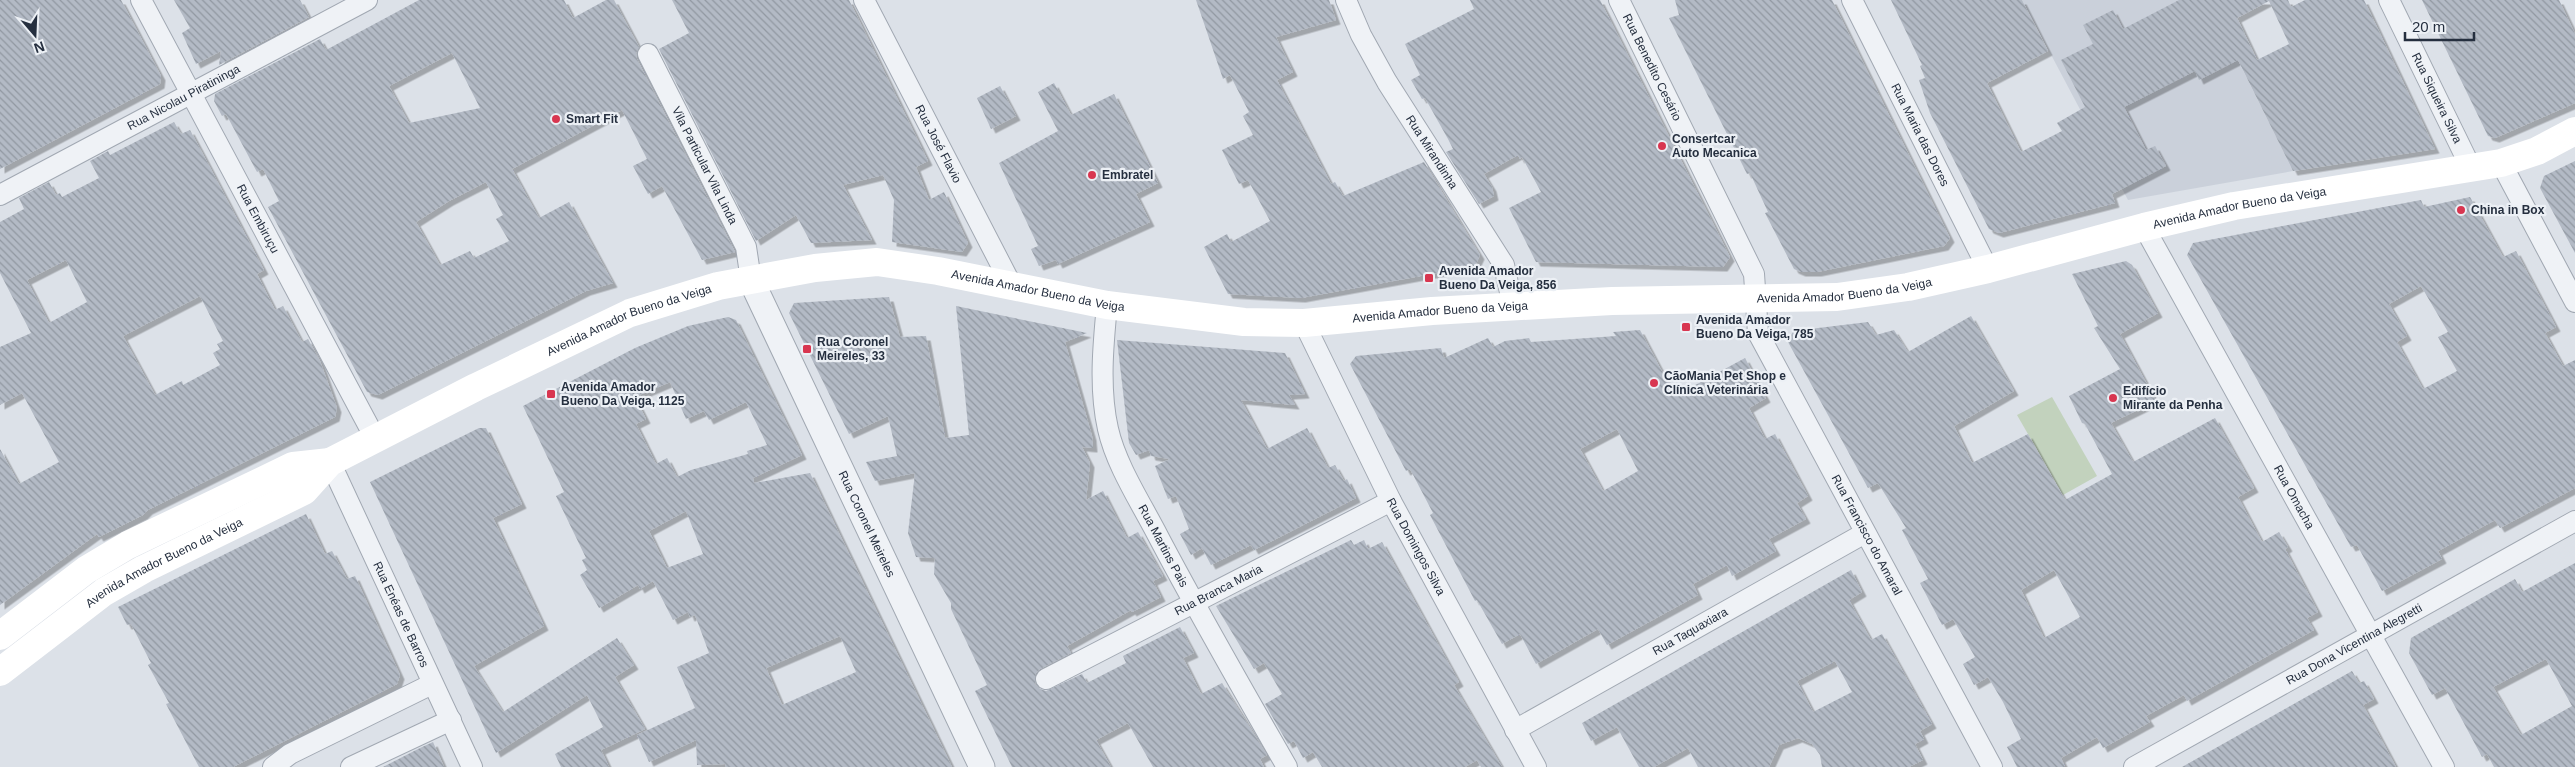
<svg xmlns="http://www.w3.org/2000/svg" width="2575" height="767" font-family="Helvetica,sans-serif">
  <defs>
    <pattern id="building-back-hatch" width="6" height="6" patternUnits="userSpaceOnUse" patternTransform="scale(1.25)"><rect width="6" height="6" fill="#b3bac5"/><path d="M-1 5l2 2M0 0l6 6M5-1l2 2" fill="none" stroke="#9198a1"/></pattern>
    <filter id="shadow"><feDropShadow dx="4.5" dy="4.5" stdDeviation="0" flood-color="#0004"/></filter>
  </defs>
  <rect width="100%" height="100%" fill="#dce1e8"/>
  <polygon fill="#cad0da" points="2022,0 2208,0 2293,171 2128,200"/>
  <polygon fill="#c2d2bd" points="2052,397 2097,476 2063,495 2017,415"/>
  <g fill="url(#building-back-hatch)" fill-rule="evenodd" filter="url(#shadow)">
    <polygon points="0,0 121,0 161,76 160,84 0,169"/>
    <polygon points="174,0 300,0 309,17 219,65 221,51 196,64 182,33 190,28"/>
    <path d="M419,0h145l9,18 33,-18h8l25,47 -3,6 1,6 98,193 -33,8 -40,-74 -14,8 -15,-28 14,-7 -25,-49 -110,59 27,49 30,-16 44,81 -27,8 -208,104 -11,-3 -99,-185 11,-6 -16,-32 -6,3 -31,-58 -4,2 -8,-15 1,-7 105,-55 6,11zM452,53l28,55 -71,15 -20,-37zM486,182l17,33 -7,4 13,22 -35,17 -4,-7 -30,14 -24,-43 33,-21z"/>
    <polygon points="672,0 849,0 928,161 916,167 929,200 944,192 968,243 962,252 892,242 894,200 883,175 843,185 872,240 811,243 796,215 756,241 659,49 689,33"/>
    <polygon points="1196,0 1329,0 1336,20 1276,37 1293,72 1277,80 1331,184 1335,182 1343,196 1424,162 1480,255 1475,266 1301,298 1228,294 1204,247 1227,234 1231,242 1270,221 1248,180 1239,184 1222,150 1253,135 1243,116 1249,112 1230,75 1223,79"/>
    <polygon points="1470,0 1600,0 1730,257 1723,267 1536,262 1509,208 1541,192 1522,157 1520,159 1518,155 1484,174 1492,187 1494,196 1479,204 1446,152 1453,149 1448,139 1425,98 1422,99 1411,80 1420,75 1405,44 1474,9"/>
    <polygon points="1675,0 1832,0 1950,238 1944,246 1817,272 1801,272 1794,269 1765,213 1768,212 1750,173 1747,174 1669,18 1679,15"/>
    <path d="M1891,0h131l26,51 -61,32 34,69 41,-21 -5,-8 28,-16 -24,-47 32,-16 -10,-19 30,-15 10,19 56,-29h109l3,7 14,-7h59l71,149 -142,22 -55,-111 -39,20 -4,-9 -71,36 22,43 9,-4 11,20 -54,28 3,9 -116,30 -10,-4 -59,-116 -11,-33 6,-2 -5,-12 2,-1zM2269,1l20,43 -32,16 -20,-42z"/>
    <polygon points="2422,0 2559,0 2575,34 2575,103 2495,138 2488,136"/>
    <polygon points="1054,83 1071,115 1114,94 1158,183 1136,194 1150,222 1058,264 1056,260 1039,266 1031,249 1038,246 999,163 1058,131 1038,92"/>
    <polygon points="1000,86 1016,116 991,129 977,98"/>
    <path d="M174,122l7,12 9,-4 15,28 59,112 -7,4 18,36 8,-4 19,36 6,-3 12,22 17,47 -2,9 -187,93 -5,5 -44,22 -2,-3 -97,71v-156l19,35 40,-22 -37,-69 -22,12v-58l31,-14 -31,-60v-51l24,-13 -5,-11 30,-16 7,13 4,-2 2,4 37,-19 -9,-17 18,-10 2,4zM66,260l21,42 -38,21 -22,-43zM200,296l23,45 -6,3 3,5 -7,4 7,12 -37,20 -1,-4 -27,14 -32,-59z"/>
    <polygon points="2575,161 2575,253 2540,188 2544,176"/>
    <path d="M2470,197l33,60 13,-6 40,76 -11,6 18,33 12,-6v128l-75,40 -5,-8 -57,31 4,8 -60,32 -25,-46 -6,2 -164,-292 6,-12 228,-43 3,7zM2421,286l27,46 -10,5 19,34 -34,18 -26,-47 10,-6 -18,-32z"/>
    <path d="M2126,261l6,4 26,48 -38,21 36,67 -45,22 22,39 82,-44 39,70 -16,9 24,45 17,-10 9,15 -3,2 33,63 -11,6 7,12 -127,71 -3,-6 -38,21 4,6 -47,26 -6,-11 -36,21 4,9h-48l-10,-20 14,-8 -18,-37 -15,-25 -14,8 -11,-21 12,-7 -22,-38 -11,6 -22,-42 8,-4 -26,-49 4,-2 -28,-45 -10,5 -80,-146 5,-11 75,-9 8,13 18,-5 14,22 63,-36 43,75 -60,35 18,37 56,-29 37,66 47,-26 -27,-50 -3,-1 -13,-27 51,-27 -26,-41 4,-2 -26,-52zM2054,570l26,47 -36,21 -23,-48z"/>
    <polygon points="889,297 900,337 926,336 945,438 969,435 956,306 1087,333 1065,342 1092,436 1093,448 1082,447 1090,463 1086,500 1103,491 1127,538 1138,532 1163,576 1153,581 1161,597 1132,612 1131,610 1067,646 1071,653 1040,669 1036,673 1035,684 1040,689 1046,691 1082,674 1087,683 1126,663 1123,656 1180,627 1194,653 1183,658 1201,694 1222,683 1267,755 1260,759 1264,767 1153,767 1128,723 1096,740 1111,767 1012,767 975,691 987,685 951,609 951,603 934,574 935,558 916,557 908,533 915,473 875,481 866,462 897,456 888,416 849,434 789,313 794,303"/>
    <path d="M728,317l8,3 66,135 -49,23 1,5 56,-10 142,294h-226l-1,-3 -28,1 -1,-25 -47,22 -12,-27 58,-27 -18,-41 32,-14 -14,-38 -5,2 -2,-5 -15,8 -20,-39 -13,8 -2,-4 -39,23 -19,-33 7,-5 -5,-10 4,-2 -30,-62 8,-4 -41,-86 112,-58 53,-22zM670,382l16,37 18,-8 5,9 37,-18 21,43 -20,6 1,3 -57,16 -14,7 -10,-19 -11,6 -20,-40 10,-5 -11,-22zM686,511l17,43 -36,14 -18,-37zM840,636l16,36 -74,33 -16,-37z"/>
    <path d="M1640,330l35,66 70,-38 21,40 -17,10 16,31 10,-5 33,62 -11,7 9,16 -37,20 7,12 -44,25 -5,-11 -34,19 5,11 -91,50 -9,-16 -62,35 -16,-30 -18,10 -25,-44 -2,1 -45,-86 3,-2 -23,-44 -4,2 -56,-107 6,-8 85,-8 3,10 44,-20 5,9 12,-6 24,-3 2,4 85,-6 -3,-4zM1617,429l21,42 -35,20 -23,-42z"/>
    <polygon points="1117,340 1285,353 1305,394 1289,395 1295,405 1241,400 1267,449 1307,428 1328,468 1335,465 1344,481 1347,479 1356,498 1254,550 1251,545 1211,565 1202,548 1191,555 1180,534 1189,529 1176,496 1168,499 1155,466 1170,459 1151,456 1149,450 1136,455 1129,443"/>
    <polygon points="479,428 486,428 522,504 493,518 544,626 474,666 503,712 617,638 634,665 615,677 645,729 601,750 609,767 561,767 555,754 603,727 587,695 496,753 370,482"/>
    <polygon points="306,514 325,554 332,551 347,579 355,576 400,675 397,684 233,767 199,767 166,704 169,703 148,665 151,663 131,624 127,625 118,607"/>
    <polygon points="1351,540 1354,545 1364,540 1368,549 1382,542 1459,682 1454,685 1502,767 1481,767 1477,760 1465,767 1322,767 1313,752 1303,758 1294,741 1288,744 1265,704 1282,694 1264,663 1254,669 1216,606"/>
    <path d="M2575,563v204h-81l-7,-13 -5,3 -37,-69 -13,7 -23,-42 2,-15 104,-59 7,13zM2546,659l26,47 -51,29 -28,-48z"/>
    <path d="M1851,570l11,22 -13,8 22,40 11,-6 50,90 -12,7 4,8 -9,5 8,16 -14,7h-87l-2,-12 -8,-11 -14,-6 -19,7 -10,22h-71l-10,-19 -34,19h-15l-22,-40 -26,14 -9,-18zM1835,661l17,31 -39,20 -16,-31z"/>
    <polygon points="2352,671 2359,683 2364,681 2374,699 2363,705 2396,767 2182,767"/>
    <polygon points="433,742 444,767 383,767 420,748"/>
  </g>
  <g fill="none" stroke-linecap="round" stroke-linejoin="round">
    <defs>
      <g id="minor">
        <path id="s1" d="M141,0l234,438"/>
        <path id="s2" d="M864,0l149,288"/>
        <path id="s3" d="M1346,0l15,35 26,47 117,183 9,41"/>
        <path id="s4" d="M1619,0l135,274 4,59 234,434"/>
        <path id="s5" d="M1852,0l136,269"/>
        <path id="s6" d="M2389,0l82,168"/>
        <path id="s7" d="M648,54l98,193 5,33"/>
        <polyline points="2501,163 2575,302"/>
        <path id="s8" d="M0,195l367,-195"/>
        <path id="s9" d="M2144,227l300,540"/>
        <path id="s10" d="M1107,305c-4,41 -8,84 1,124 8,36 33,74 50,107 41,78 85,154 129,231"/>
        <path id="s11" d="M1304,323l87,178 145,266"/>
        <path id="s12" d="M330,462l142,305"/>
        <path id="s13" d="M1046,679l345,-178"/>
        <path id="s14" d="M1515,730l350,-197"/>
        <polyline points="273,767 290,754 432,684"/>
        <polyline points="351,767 451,720"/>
        <path id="s15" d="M2134,767l441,-246"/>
      </g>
      <g id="tertiary">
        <path id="s16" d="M751,280l231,487"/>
      </g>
    </defs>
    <use href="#minor" stroke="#a1a8b2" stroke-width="22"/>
    <use href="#tertiary" stroke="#a1a8b2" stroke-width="27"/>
    <use href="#minor" stroke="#eff2f6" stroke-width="20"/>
    <use href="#tertiary" stroke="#eff2f6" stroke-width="25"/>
    <g stroke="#fff" stroke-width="28">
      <polyline points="0,636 86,570 128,545 293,466 330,462"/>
      <path id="s17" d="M0,672l104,-80 40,-23 160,-78 26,-29 146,-75 154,-74 88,-27 97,-18 62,-6 61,9 169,34 137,17 60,1 128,-12 180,-10 225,-4 71,-10 80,-18 156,-42 90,-21 267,-43 36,-12 38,-20"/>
    </g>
  </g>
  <g fill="#d83650" stroke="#ecf0f5" stroke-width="2">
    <circle cx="556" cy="119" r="5"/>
    <circle cx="1662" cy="146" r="5"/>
    <circle cx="1092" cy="175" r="5"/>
    <circle cx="2461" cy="210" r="5"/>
    <rect x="1424" y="273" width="10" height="10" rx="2.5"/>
    <rect x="1681" y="322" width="10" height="10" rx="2.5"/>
    <rect x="802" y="344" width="10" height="10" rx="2.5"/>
    <circle cx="1654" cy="383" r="5"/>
    <rect x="546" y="389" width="10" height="10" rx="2.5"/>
    <circle cx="2113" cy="398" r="5"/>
  </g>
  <g text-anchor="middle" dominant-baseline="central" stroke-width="4.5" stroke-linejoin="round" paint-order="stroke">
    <g font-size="12" fill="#252f3f" stroke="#ecf0f5">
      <text stroke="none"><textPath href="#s4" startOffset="75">Rua Benedito Cesário</textPath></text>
      <text stroke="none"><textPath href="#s6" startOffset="109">Rua Siqueira Silva</textPath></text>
      <text stroke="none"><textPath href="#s8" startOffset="208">Rua Nicolau Piratininga</textPath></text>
      <text stroke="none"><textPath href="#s5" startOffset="151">Rua Maria das Dores</textPath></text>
      <text stroke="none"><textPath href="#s2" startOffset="162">Rua José Flavio</textPath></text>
      <text stroke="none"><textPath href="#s3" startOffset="175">Rua Mirandinha</textPath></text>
      <text stroke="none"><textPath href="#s7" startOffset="125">Vila Particular Vila Linda</textPath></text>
      <text stroke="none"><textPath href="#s17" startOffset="2361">Avenida Amador Bueno da Veiga</textPath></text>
      <text stroke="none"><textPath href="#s1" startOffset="248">Rua Embiruçu</textPath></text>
      <text stroke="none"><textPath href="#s17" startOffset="1146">Avenida Amador Bueno da Veiga</textPath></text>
      <text stroke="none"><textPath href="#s17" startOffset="1956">Avenida Amador Bueno da Veiga</textPath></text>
      <text stroke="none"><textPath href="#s17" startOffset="1551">Avenida Amador Bueno da Veiga</textPath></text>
      <text stroke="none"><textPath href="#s17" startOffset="726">Avenida Amador Bueno da Veiga</textPath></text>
      <text stroke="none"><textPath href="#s9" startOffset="309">Rua Omacha</textPath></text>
      <text stroke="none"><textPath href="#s16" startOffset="270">Rua Coronel Meireles</textPath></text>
      <text stroke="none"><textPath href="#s4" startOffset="594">Rua Francisco do Amaral</textPath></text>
      <text stroke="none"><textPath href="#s10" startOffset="254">Rua Martins Pais</textPath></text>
      <text stroke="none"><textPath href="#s11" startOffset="250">Rua Domingos Silva</textPath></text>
      <text stroke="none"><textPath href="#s17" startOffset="198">Avenida Amador Bueno da Veiga</textPath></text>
      <text stroke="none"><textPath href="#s13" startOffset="194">Rua Branca Maria</textPath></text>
      <text stroke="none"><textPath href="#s12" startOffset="168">Rua Enéas de Barros</textPath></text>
      <text stroke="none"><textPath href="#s14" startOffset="201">Rua Taquaxiara</textPath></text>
      <text stroke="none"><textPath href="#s15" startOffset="252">Rua Dona Vicentina Alegretti</textPath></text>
    </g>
    <g font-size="12" font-weight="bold" fill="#252f3f" stroke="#ecf0f5" text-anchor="start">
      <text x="566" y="119">Smart Fit</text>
      <text x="1672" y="139">Consertcar<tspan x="1672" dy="14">Auto Mecanica</tspan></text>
      <text x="1102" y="175">Embratel</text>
      <text x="2471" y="210">China in Box</text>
      <text x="1439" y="271">Avenida Amador<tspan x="1439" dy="14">Bueno Da Veiga, 856</tspan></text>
      <text x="1696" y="320">Avenida Amador<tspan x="1696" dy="14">Bueno Da Veiga, 785</tspan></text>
      <text x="817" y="342">Rua Coronel<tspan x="817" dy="14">Meireles, 33</tspan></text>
      <text x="1664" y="376">CãoMania Pet Shop e<tspan x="1664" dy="14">Clínica Veterinária</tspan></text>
      <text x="561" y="387">Avenida Amador<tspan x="561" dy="14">Bueno Da Veiga, 1125</tspan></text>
      <text x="2123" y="391">Edifício<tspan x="2123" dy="14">Mirante da Penha</tspan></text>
    </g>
  </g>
  <g transform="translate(35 35) rotate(161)" stroke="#ecf0f5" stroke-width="4" paint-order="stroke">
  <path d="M0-4L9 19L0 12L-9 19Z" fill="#252f3f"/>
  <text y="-8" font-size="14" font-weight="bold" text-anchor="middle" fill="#252f3f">N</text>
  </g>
  <path d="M2405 32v8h69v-8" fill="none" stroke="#252f3f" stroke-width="2.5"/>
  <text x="2412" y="32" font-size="15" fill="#252f3f" stroke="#ecf0f5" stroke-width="4" paint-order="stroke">20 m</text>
</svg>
